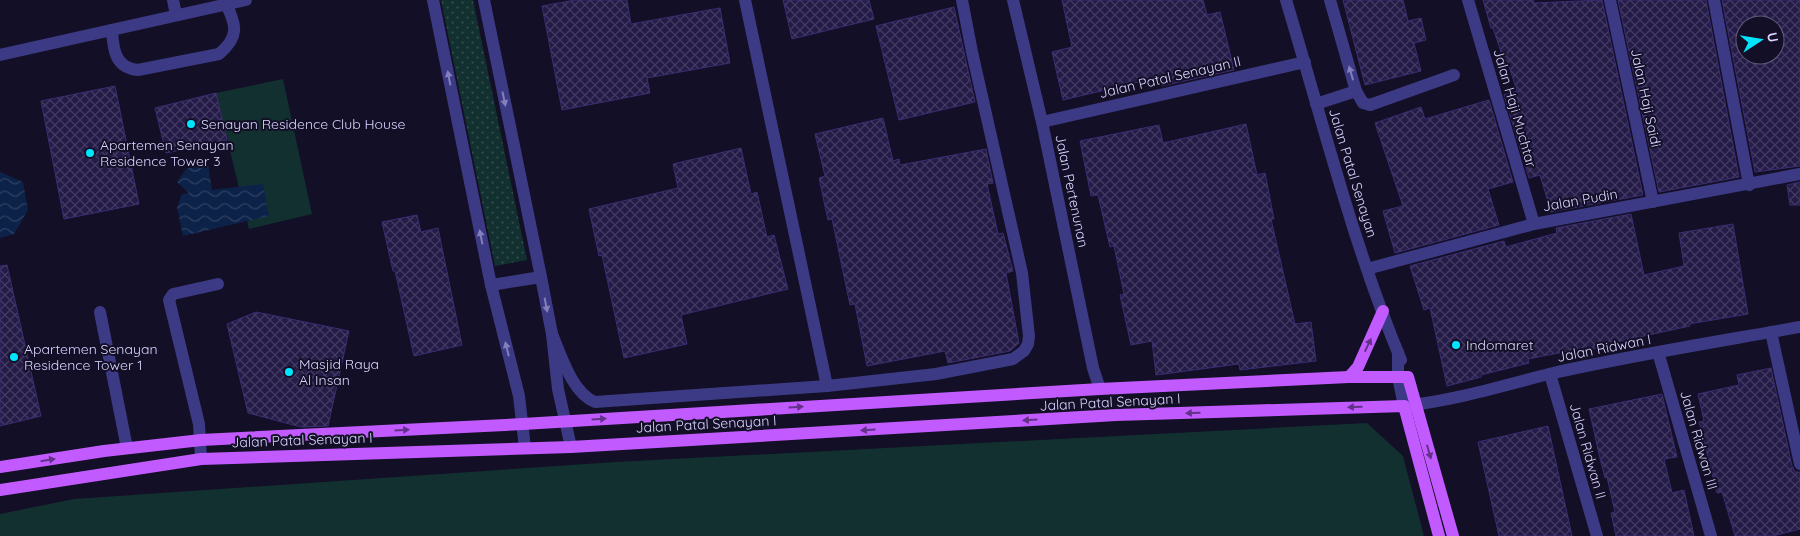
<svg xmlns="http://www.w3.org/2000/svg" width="1800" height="536" font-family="Quicksand,sans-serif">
  <defs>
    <pattern id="park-dots" width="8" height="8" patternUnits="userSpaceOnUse" patternTransform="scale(1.25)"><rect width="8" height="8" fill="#12302f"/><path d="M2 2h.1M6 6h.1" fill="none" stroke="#344d4e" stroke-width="1.8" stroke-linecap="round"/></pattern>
    <pattern id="water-waves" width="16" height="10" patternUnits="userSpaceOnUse" patternTransform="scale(1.25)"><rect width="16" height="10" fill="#0c2248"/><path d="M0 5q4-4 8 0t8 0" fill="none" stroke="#2f4163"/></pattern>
    <pattern id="building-cross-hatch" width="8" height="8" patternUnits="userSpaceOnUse" patternTransform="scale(1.25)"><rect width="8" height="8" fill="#241b47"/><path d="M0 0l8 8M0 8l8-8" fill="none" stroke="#433b63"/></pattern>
  </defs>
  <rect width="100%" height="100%" fill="#130f26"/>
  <g fill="#12302f">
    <polygon points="283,79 312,214 249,229 216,93"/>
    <polygon points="1367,423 1403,456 1424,536 0,536 0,514 74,499 615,462"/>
  </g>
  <polygon fill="url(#park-dots)" points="441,0 473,0 527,260 495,266"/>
  <g fill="url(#water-waves)">
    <polygon points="208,165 212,190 263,184 269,216 183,236 177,207 182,194 189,193 177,182 187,168"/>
    <polygon points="0,172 23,182 28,210 14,234 0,238"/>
  </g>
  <g fill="url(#building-cross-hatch)" stroke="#3b2d73" fill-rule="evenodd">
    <polygon points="575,0 627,0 631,24 720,8 730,63 647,78 650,93 562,110 542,6"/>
    <polygon points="783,0 869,0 874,19 792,39"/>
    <polygon points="1062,0 1203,0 1207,15 1220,12 1234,70 1162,86 1160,77 1063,100 1052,52 1072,47"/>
    <polygon points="1343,0 1403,0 1408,21 1421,18 1426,40 1414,43 1421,71 1365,85"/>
    <polygon points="1483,0 1533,0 1534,3 1602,0 1643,195 1551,212 1540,175 1529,178 1504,95 1517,91 1507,60 1504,61 1493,28 1491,28"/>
    <polygon points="1618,0 1706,0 1739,177 1659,192"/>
    <path d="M1722,0h78v166l-45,6zM1745,25h30v30h-30z"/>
    <polygon points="954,7 975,102 899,120 876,26"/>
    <polygon points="115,86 139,204 64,219 41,101"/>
    <polygon points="216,93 227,140 166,153 155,108"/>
    <polygon points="1489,100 1513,182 1488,189 1499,225 1395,253 1383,211 1403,206 1375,123 1421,107 1425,119"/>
    <polygon points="883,118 893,161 899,159 900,165 986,149 993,183 987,184 998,234 1003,233 1013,271 1006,273 1019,343 1010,351 948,363 945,351 867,366 855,304 850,305 832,219 828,220 819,178 825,176 815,134"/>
    <polygon points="1246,124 1257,175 1265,173 1274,219 1271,219 1295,324 1311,322 1316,361 1240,370 1239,364 1156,375 1152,341 1131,345 1120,295 1124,294 1114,246 1110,247 1098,195 1091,196 1080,141 1159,125 1163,143"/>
    <polygon points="741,148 751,194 757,192 767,237 774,235 788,289 681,315 687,344 624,358 602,255 599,256 589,209 678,188 673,164"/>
    <polygon points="1800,182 1800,205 1790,205 1787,185"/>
    <polygon points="1631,214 1644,275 1684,266 1679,233 1733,224 1748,314 1689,324 1690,326 1598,346 1598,348 1569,353 1569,351 1528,359 1529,363 1481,375 1481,377 1447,386 1430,308 1424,310 1410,266 1504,241 1506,247 1557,233 1556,228"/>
    <polygon points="417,215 421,232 438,228 462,345 414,356 395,271 393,271 382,222"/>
    <polygon points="7,265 41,416 0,426 0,266"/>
    <polygon points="256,312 349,331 328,426 301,427 248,413 227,324"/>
    <polygon points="1771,368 1792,466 1795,472 1800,472 1800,529 1773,536 1735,536 1722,492 1717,493 1699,422 1704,421 1698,394 1739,385 1737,375"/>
    <polygon points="1662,394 1677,457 1664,459 1672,493 1684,490 1694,536 1616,536 1611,513 1615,512 1607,477 1605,478 1599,454 1589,409"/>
    <polygon points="1548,426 1572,536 1499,536 1478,442"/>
  </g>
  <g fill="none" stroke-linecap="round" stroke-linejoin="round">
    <g stroke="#3d3a85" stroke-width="12">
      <polyline points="173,0 176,15"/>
      <polyline points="433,0 491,285 519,396 525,448"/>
      <polyline points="484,0 541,277 552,334 558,389 571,447"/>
      <polyline points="745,0 827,386"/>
      <polyline points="1013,0 1042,122 1093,368 1100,389"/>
      <path d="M1286,0c36,119 67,245 115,360"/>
      <polyline points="1468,0 1534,224"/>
      <polyline points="1610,0 1653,202"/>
      <polyline points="1714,0 1749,185"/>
      <path d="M112,30c1,19 3,38 26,40l81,-16c20,-17 18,-28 7,-50"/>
      <polyline points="0,55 246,0"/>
      <polyline points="1356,91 1363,103 1370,105 1454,75"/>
      <polyline points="1316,104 1356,91 1330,0"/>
      <polyline points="1042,122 1305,62"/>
      <polyline points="1367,269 1534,224 1800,174"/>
      <polyline points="491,285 541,277"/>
      <polyline points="100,312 127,448"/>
      <polyline points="1771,332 1800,464"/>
      <path d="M552,334c9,21 20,59 43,68l232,-16 109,-12 77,-15 11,-8 4,-7 1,-8 -7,-63 -50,-221 -10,-52"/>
      <path d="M1398,352v25l6,29c49,-5 97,-20 145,-32 83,-19 167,-32 251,-47"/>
      <polyline points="1658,352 1711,536"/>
      <polyline points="1550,374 1597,536"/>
      <polyline points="201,459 199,424 169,300 173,294 218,284"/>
    </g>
    <g stroke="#c25bff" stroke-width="12">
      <polyline points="1349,377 1358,367 1383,311"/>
      <polyline points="0,467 104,451 201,440 523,424 1100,389 1349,377 1408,377 1453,536"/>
      <polyline points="0,490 201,459 571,447 1116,415 1404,406 1439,536"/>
    </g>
  </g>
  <defs><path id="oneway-solid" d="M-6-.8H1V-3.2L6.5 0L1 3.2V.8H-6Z" transform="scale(1.25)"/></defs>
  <g fill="#837fbc">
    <use href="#oneway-solid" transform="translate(1351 73) rotate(-106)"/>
    <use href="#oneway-solid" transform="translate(449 78) rotate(-101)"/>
    <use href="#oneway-solid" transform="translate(504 99) rotate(78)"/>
    <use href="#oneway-solid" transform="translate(481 237) rotate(-101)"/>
    <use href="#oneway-solid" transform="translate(546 305) rotate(79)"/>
    <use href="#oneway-solid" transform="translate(507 349) rotate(-104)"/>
  </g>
  <g fill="#623188">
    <use href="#oneway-solid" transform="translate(1368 345) rotate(-65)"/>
    <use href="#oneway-solid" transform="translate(796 407) rotate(-3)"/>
    <use href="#oneway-solid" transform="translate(1355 407) rotate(178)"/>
    <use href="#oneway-solid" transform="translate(1193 413) rotate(178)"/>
    <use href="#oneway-solid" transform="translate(599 419) rotate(-3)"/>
    <use href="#oneway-solid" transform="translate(1030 420) rotate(177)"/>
    <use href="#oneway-solid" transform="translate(402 430) rotate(-3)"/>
    <use href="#oneway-solid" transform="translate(868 430) rotate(177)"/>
    <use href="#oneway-solid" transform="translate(1429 452) rotate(74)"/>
    <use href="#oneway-solid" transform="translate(48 460) rotate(-9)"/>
  </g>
  <g fill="#00e5ff" stroke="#130f26" stroke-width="2">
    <circle cx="191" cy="124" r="5"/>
    <circle cx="90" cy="153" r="5"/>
    <circle cx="1456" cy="345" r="5"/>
    <circle cx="14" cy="357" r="5"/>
    <circle cx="289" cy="372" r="5"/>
  </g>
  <g text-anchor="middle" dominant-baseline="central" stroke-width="4" stroke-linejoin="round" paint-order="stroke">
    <g font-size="14" fill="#d9d4ff" stroke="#130f26">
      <text transform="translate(1170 77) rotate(-13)">Jalan Patal Senayan II</text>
      <text transform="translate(1646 98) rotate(78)">Jalan Haji Saidi</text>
      <text transform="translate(1515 108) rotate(74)">Jalan Haji Muchtar</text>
      <text transform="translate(1353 173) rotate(73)">Jalan Patal Senayan</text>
      <text transform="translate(1072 191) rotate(78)">Jalan Pertenunan</text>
      <text transform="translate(1580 200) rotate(-10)">Jalan Pudin</text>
      <text transform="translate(1604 348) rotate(-11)">Jalan Ridwan I</text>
      <text transform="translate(1110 402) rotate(-3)">Jalan Patal Senayan I</text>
      <text transform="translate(706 424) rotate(-3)">Jalan Patal Senayan I</text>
      <text transform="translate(302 440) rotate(-2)">Jalan Patal Senayan I</text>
      <text transform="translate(1699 440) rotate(74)">Jalan Ridwan III</text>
      <text transform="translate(1588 451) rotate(74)">Jalan Ridwan II</text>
    </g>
    <g font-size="14" fill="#d9d4ff" stroke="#130f26" text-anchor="start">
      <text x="201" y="124">Senayan Residence Club House</text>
      <text x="100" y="145">Apartemen Senayan<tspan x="100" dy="16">Residence Tower 3</tspan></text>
      <text x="1466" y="345">Indomaret</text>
      <text x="24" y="349">Apartemen Senayan<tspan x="24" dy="16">Residence Tower 1</tspan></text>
      <text x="299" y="364">Masjid Raya<tspan x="299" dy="16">Al Insan</tspan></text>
    </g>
  </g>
  <g transform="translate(1760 40) rotate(78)"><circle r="24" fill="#130f26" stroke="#625e7d"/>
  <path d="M0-4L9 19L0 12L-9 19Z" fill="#00e5ff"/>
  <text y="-8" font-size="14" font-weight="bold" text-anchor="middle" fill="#d9d4ff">U</text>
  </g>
</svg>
